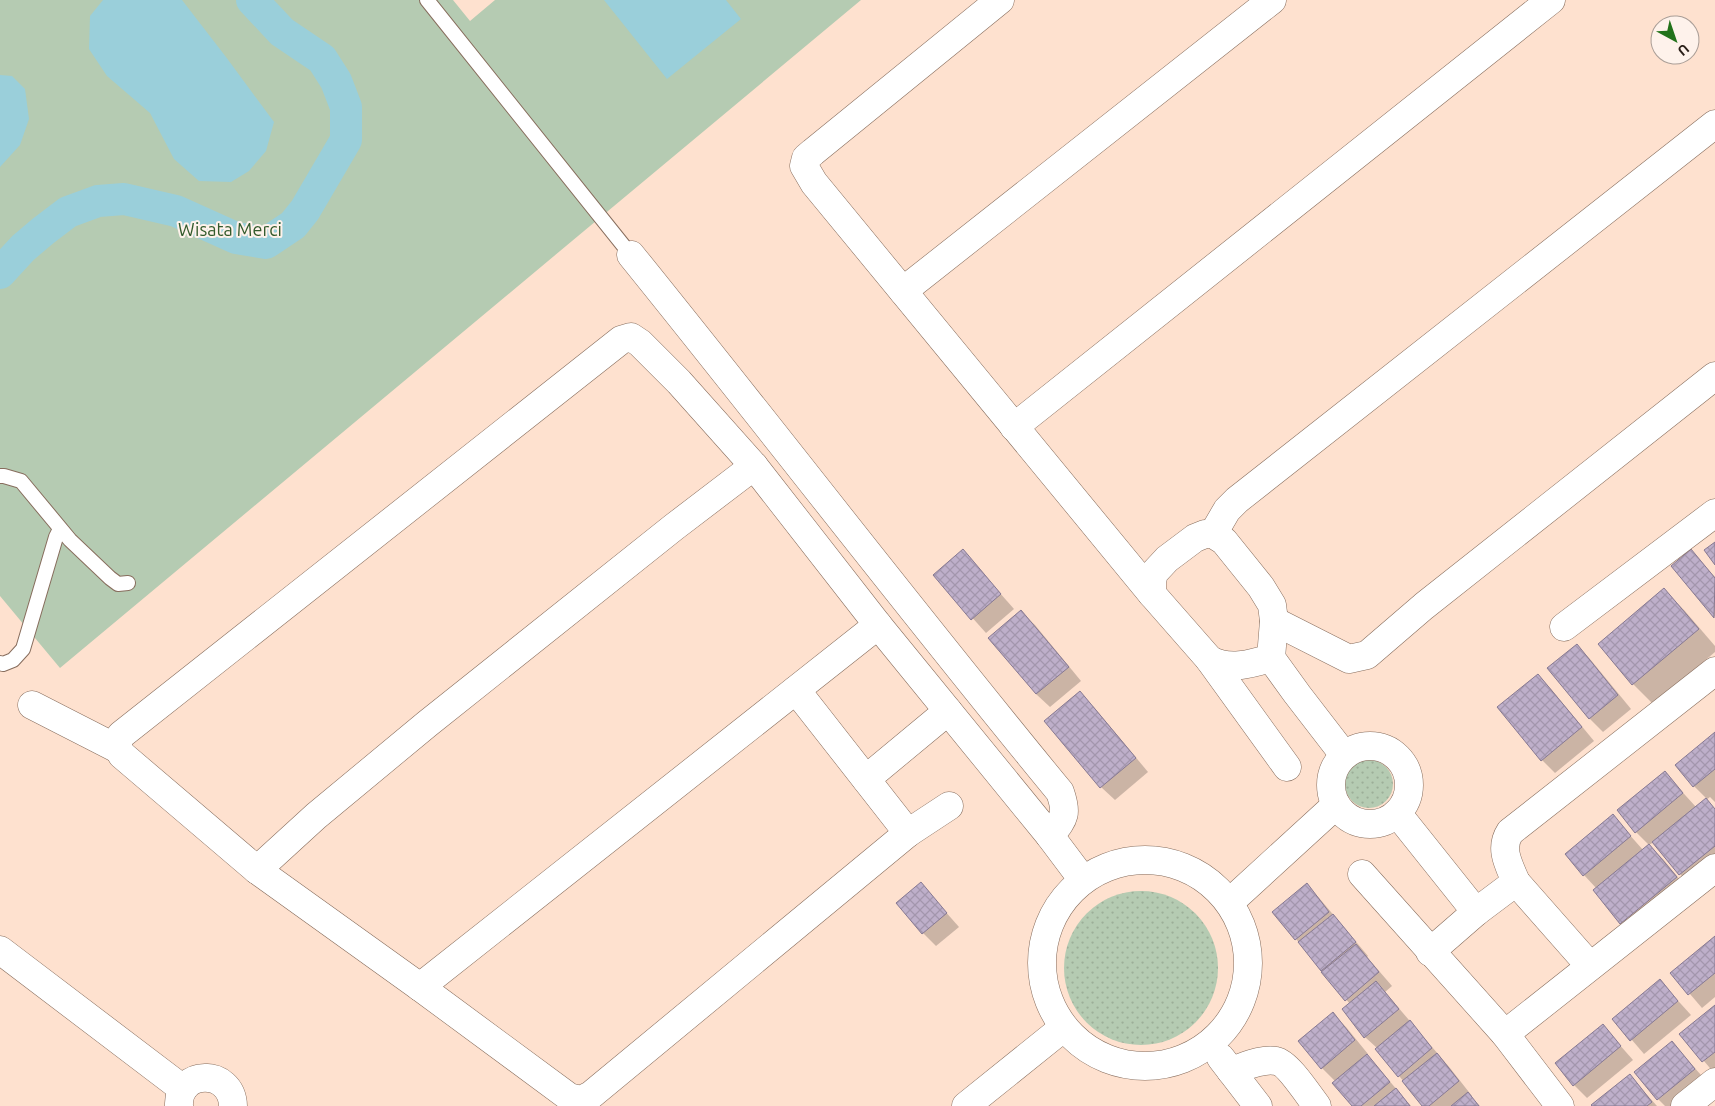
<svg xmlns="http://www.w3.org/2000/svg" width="1715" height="1106" font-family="Ubuntu,sans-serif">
  <defs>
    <pattern id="grass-dots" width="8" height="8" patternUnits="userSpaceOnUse" patternTransform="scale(1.25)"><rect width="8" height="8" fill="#b5cbb2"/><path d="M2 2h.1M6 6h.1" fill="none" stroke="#9cae98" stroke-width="1.8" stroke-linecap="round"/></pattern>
    <pattern id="building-cross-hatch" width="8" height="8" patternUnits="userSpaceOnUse" patternTransform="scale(1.25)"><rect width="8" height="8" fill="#beafca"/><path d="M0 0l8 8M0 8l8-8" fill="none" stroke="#a396ad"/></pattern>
  </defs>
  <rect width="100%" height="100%" fill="#fee1cf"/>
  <g fill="url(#grass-dots)">
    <circle cx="1369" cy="784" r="24"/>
    <circle cx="1141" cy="968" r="77"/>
  </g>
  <polygon fill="#b5cbb2" points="0,0 453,0 470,21 495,0 861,0 60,668 0,596"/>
  <g fill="#9acfda">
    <polygon points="103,0 182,0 226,57 274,122 266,151 249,171 231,182 199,181 174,159 150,113 107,76 89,49 90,16"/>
    <polygon points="604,0 726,0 741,19 667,79"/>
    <polygon points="0,75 12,76 25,89 29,119 20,145 0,167"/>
  </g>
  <g fill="#0003">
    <polygon points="963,551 1014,609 986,633 934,575"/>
    <polygon points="1691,551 1715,577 1715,617 1673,566"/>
    <polygon points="1664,590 1684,610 1715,646 1715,652 1653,704 1633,684 1600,644"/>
    <polygon points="1021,612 1035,625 1081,681 1050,707 1036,694 990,638"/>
    <polygon points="1576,645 1590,659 1631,709 1603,732 1589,718"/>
    <polygon points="1538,676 1551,689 1594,741 1555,773 1542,760"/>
    <polygon points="1093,706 1148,772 1115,800 1101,787 1046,721"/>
    <polygon points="1715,733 1715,802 1710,797 1706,800 1715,809 1715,870 1694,888 1680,874 1654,842 1649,845 1636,832 1665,773 1696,807 1707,799 1694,786"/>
    <polygon points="1613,816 1643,850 1649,846 1663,859 1689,891 1635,936 1621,923 1595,891 1597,889 1584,875"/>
    <polygon points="921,884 959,927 936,946 923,933"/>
    <polygon points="1307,885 1320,899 1368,956 1367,957 1392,986 1385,992 1450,1068 1472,1096 1471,1097 1480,1106 1423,1106 1377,1048 1365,1037 1350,1004 1296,939"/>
    <polygon points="1715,938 1715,997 1702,1008 1672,973"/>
    <polygon points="1660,981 1691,1015 1644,1054 1614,1019"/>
    <polygon points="1715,1006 1715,1074 1681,1034"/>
    <polygon points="1333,1014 1346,1027 1368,1054 1367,1055 1411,1106 1353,1106 1336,1082 1322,1068"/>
    <polygon points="1603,1026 1633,1060 1587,1098 1574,1085"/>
    <polygon points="1672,1042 1708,1083 1679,1106 1665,1106 1658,1099"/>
    <polygon points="1630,1076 1657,1106 1594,1106"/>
  </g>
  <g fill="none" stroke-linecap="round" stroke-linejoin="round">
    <polyline stroke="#9acfda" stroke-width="32" points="0,273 23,248 43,231 68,212 98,201 124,199 176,211 236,238 266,243 293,225 305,210 346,140 346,107 336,81 322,59 282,32 252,0"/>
  </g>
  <g fill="url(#building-cross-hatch)" stroke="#877992">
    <polygon points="1715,542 1715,565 1704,550"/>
    <polygon points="963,549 1001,594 971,620 933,575"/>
    <polygon points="1691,549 1715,578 1714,618 1671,566"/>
    <polygon points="1664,588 1699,629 1632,685 1598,644"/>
    <polygon points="1021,610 1069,667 1036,694 988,638"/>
    <polygon points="1577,644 1618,695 1589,719 1547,668"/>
    <polygon points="1538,674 1582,727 1541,761 1497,707"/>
    <polygon points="1080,691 1136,758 1100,788 1044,721"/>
    <polygon points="1715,732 1715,769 1693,787 1675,765"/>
    <polygon points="1665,771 1683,793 1635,833 1617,810"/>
    <polygon points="1706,798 1715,809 1715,846 1679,875 1652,842"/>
    <polygon points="1613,814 1631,836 1583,876 1565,854"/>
    <polygon points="1649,844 1677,877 1620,924 1593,890"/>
    <polygon points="921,882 947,913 922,934 896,903"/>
    <polygon points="1307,883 1329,912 1295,940 1272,912"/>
    <polygon points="1333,914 1356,942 1321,971 1298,942"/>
    <polygon points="1715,936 1715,973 1688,995 1670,973"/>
    <polygon points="1356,944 1379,972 1345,1001 1321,972"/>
    <polygon points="1660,979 1678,1001 1630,1041 1612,1019"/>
    <polygon points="1376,981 1399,1009 1364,1038 1342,1009"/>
    <polygon points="1715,1005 1715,1052 1702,1062 1679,1034"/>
    <polygon points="1333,1012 1355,1040 1321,1069 1298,1041"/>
    <polygon points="1410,1020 1432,1048 1398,1077 1375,1049"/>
    <polygon points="1603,1024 1621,1046 1573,1086 1555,1063"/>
    <polygon points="1672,1041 1695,1069 1657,1100 1634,1072"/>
    <polygon points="1437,1053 1459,1081 1429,1106 1422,1106 1402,1081"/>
    <polygon points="1367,1054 1390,1082 1361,1106 1352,1106 1332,1083"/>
    <polygon points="1630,1074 1652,1102 1647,1106 1592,1106 1591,1105"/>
    <polygon points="1396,1088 1410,1106 1374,1106"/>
    <polygon points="1468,1092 1479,1106 1451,1106"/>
  </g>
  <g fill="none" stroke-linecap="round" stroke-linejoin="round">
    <defs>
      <g id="lane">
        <polyline points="427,0 631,255"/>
        <polyline points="0,476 4,476 21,481 70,540 110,578 118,584 128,583"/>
        <polyline points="0,663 3,664 13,660 23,649 56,537 60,529"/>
      </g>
      <g id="street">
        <polyline points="1000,0 813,152 806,158 804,166 814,183 1152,594"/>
        <path d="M631,255c144,178 283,360 429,537 8,23 4,26 -10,44"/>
        <polyline points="903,291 1272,0"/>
        <polyline points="1014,427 1551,0"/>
        <polyline points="1213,534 1227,510 1237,500 1715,124"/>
        <polyline points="1274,621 1349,659 1367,655 1424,606 1715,376"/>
        <polyline points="1564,627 1715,513"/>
        <path d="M1271,658c-20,6 -43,13 -62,1l-57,-65v-13l2,-8 13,-14 28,-21 10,-4h8l11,7 37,46 11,18 2,16 -3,37 26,36 47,61"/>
        <polyline points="1209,659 1287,767"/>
        <path d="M796,690l112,143 -317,262 -10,5 -12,-3 -149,-110 -163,-117 -135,-115c-5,-8 -6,-12 -1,-20l500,-395 10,-3 9,6 39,39 75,84 124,159 172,211 33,44"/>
        <polyline points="32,705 118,749"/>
        <circle cx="1370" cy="785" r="39"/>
        <polyline points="866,779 948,711"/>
        <polyline points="1397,813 1476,912 1516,882 1590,966"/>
        <polyline points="908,833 949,806"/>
        <circle cx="1145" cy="963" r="103"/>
        <polyline points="257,870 316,816 427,724 674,527 754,466"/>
        <polyline points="1362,874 1505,1034 1715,868"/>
        <path d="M1516,882c-7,-17 -17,-33 -6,-50l205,-161"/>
        <polyline points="1230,902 1336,805"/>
        <polyline points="0,950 183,1089"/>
        <polyline points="1430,952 1476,912"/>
        <polyline points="420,987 878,625"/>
        <polyline points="1505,1034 1560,1106"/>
        <polyline points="1221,1058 1258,1106"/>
        <path d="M1231,1071c13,-4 31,-13 45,-10 12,2 33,35 41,45"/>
        <path d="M179,1106c-2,-37 53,-38 54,0"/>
        <polyline points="966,1106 1063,1028"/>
        <polyline points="1685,1106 1715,1082"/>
      </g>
    </defs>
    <use href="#lane" stroke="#876d5d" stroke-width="16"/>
    <use href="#street" stroke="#876d5d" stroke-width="29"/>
    <use href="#lane" stroke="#fff" stroke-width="14"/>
    <use href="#street" stroke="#fff" stroke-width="28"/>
  </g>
  <g text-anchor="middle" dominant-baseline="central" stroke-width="4" stroke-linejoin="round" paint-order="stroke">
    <g font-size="18" fill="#335b2c" stroke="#fef2eb">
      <text x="230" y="229">Wisata Merci</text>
    </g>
  </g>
  <g transform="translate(1675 40) rotate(140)"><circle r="24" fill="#fef2eb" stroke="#aa9e97"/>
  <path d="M0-4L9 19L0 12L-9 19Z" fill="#22721a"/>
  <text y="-8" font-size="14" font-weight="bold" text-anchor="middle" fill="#2b2019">U</text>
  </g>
</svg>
